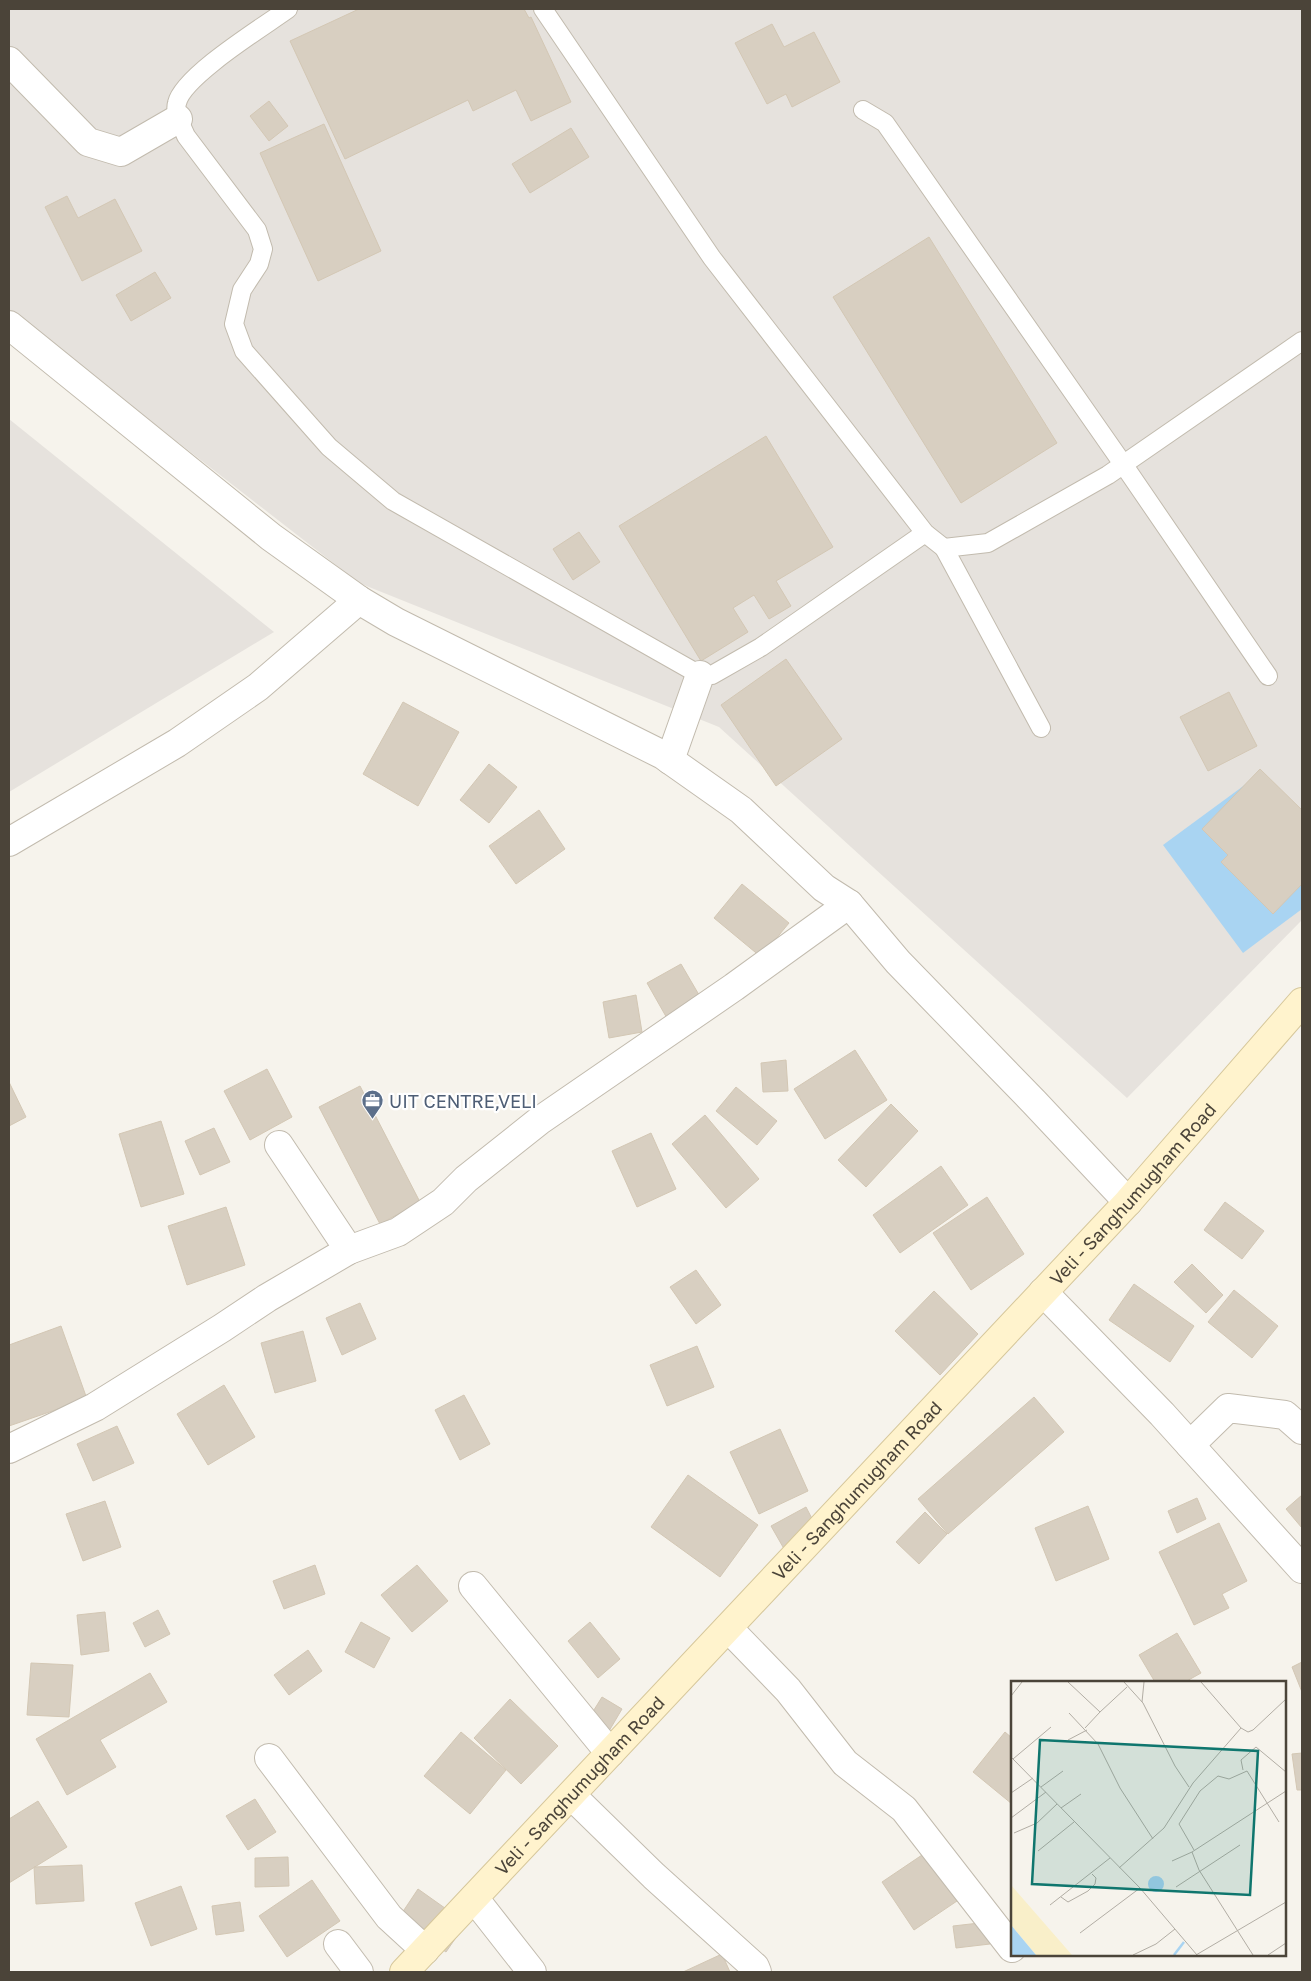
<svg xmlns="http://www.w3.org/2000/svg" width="1311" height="1981" font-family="'Golos Text',sans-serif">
  <rect width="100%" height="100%" fill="#f6f3ec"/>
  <g fill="#e6e2dd">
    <polygon points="9,9 1302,9 1302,920 1127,1098 719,727 359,583 9,311"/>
    <polygon points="9,419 274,632 9,792"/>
  </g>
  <polygon fill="#a9d4f2" points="1261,773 1302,829 1302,909 1243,953 1163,845"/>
  <g fill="#d8cfc1" stroke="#d3c7b4">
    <polygon points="359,9 524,9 529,18 531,17 571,102 531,121 516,90 473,111 468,100 345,159 290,41"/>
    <polygon points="772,24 784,47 814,32 840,82 792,107 786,94 767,104 735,43"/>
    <polygon points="269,101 288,126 269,141 250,116"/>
    <polygon points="324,124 381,251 318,281 260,153"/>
    <polygon points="571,128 589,157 530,193 512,164"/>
    <polygon points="67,196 78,218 115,199 142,251 82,281 45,207"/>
    <polygon points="929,237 1057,443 961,503 833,297"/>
    <polygon points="155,272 171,298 131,321 116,295"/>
    <polygon points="766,436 833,547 776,581 791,606 769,619 754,595 733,608 748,632 701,661 619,526"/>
    <polygon points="579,532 600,562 573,580 553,549"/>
    <polygon points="786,659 842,739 776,786 721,705"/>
    <polygon points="1229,692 1257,746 1208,771 1180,717"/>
    <polygon points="403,702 459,732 418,806 363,774"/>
    <polygon points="489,764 517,787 489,823 460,800"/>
    <polygon points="1260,769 1302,810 1302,884 1273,914 1221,862 1228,855 1202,829"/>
    <polygon points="539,810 565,849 516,884 489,846"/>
    <polygon points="742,884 789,923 761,957 714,918"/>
    <polygon points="681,964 702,1000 668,1020 647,983"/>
    <polygon points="636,995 642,1032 609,1038 603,1002"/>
    <polygon points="855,1050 887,1100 825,1139 794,1089"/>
    <polygon points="786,1060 788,1091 763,1092 761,1063"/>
    <polygon points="267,1069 292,1117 250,1140 224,1091"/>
    <polygon points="9,1082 26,1117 9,1126"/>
    <polygon points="360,1086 420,1202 380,1224 319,1107"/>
    <polygon points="736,1087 777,1121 757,1145 716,1111"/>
    <polygon points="891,1104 918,1131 866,1187 838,1160"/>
    <polygon points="705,1115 759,1179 726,1208 672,1144"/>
    <polygon points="161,1121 184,1194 141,1207 119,1134"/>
    <polygon points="214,1128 230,1162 200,1175 185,1141"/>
    <polygon points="651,1133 676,1189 637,1207 612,1151"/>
    <polygon points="941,1166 968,1205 900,1253 873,1215"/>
    <polygon points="987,1197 1024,1254 971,1290 933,1233"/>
    <polygon points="1225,1202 1264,1231 1242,1259 1204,1230"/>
    <polygon points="226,1207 245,1265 187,1285 168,1226"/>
    <polygon points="1192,1264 1223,1295 1206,1313 1174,1282"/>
    <polygon points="696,1270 721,1305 696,1324 670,1287"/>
    <polygon points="1134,1284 1194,1326 1170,1362 1109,1320"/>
    <polygon points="1234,1290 1278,1326 1252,1358 1208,1322"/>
    <polygon points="934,1291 978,1334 940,1375 895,1331"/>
    <polygon points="360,1303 376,1339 342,1355 326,1318"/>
    <polygon points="61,1326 87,1399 9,1426 9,1345"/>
    <polygon points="303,1331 316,1381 275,1393 261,1343"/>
    <polygon points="697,1346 714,1387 667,1406 650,1365"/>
    <polygon points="224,1385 255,1437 208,1465 177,1414"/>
    <polygon points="464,1395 490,1444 460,1460 435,1410"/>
    <polygon points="1034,1397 1064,1432 948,1534 918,1499"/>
    <polygon points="117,1426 134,1463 93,1481 77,1444"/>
    <polygon points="780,1429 808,1491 759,1514 730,1452"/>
    <polygon points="688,1475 758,1525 720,1577 651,1527"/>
    <polygon points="1302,1495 1302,1528 1286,1509"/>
    <polygon points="1197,1498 1206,1519 1177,1533 1168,1511"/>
    <polygon points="105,1501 121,1547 83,1561 66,1514"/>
    <polygon points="1088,1506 1109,1559 1056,1581 1035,1528"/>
    <polygon points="806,1507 821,1536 787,1554 771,1526"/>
    <polygon points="925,1512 947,1534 919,1564 896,1542"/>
    <polygon points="1219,1523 1247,1581 1222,1594 1229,1608 1194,1625 1159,1552"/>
    <polygon points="315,1565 325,1594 284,1609 273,1581"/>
    <polygon points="417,1565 448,1601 412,1632 381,1595"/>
    <polygon points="158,1610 170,1634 145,1647 133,1623"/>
    <polygon points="105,1612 109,1651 81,1655 77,1615"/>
    <polygon points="361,1622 390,1638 374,1668 345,1652"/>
    <polygon points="590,1622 620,1659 598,1678 568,1641"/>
    <polygon points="1177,1633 1201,1673 1185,1682 1155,1682 1139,1655"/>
    <polygon points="308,1650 322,1671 289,1695 274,1675"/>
    <polygon points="1302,1662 1302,1692 1292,1667"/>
    <polygon points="31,1663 73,1665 69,1717 27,1715"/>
    <polygon points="150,1673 167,1702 100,1740 116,1767 67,1795 36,1739"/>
    <polygon points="602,1697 622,1709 609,1731 589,1718"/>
    <polygon points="510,1699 558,1746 521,1784 474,1738"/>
    <polygon points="461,1732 506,1770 470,1814 424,1776"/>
    <polygon points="1005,1732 1012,1738 1012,1804 973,1772"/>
    <polygon points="1302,1753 1302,1790 1297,1790 1292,1754"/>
    <polygon points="255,1799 276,1832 248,1850 226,1816"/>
    <polygon points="38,1801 67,1847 9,1883 9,1819"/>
    <polygon points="925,1853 957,1901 914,1930 882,1882"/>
    <polygon points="288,1857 289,1886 255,1887 255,1858"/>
    <polygon points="82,1865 84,1901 36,1904 34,1867"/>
    <polygon points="312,1880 340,1921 287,1957 259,1916"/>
    <polygon points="181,1886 197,1929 151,1946 135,1903"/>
    <polygon points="418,1889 466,1923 446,1952 398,1919"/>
    <polygon points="240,1902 244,1931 216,1935 212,1906"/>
    <polygon points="988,1922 990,1944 956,1948 953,1926"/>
    <polygon points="722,1954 730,1972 683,1972"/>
  </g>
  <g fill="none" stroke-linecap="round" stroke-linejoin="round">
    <defs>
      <g id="lane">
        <path d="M288,9c-25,18 -105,67 -111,94 -3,11 5,23 9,33l71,94 6,19 -4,15 -17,26 -8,34 10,27 85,96 64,54 307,174h12l49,-28 164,-114"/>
        <polyline points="543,9 712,258 925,533 944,548 988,543 1108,475 1302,341"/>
        <polyline points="863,110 885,123 1123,464 1268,676"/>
        <polyline points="944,548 1041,728"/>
      </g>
      <g id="street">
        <polyline points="9,61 88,142 121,152 178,119"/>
        <polyline points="9,325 271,537 359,600 396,622 663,755 741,810 824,888 849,904 898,962 1034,1102 1128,1202"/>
        <polyline points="670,760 700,675"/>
        <polyline points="9,842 177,743 258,687 359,600"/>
        <polyline points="279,1145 349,1250"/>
        <polyline points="1043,1292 1162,1414 1302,1569"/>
        <polyline points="1190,1445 1228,1408 1285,1415 1302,1430"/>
        <polyline points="9,1449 95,1407 222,1328 267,1298 349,1250 398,1232 443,1202 466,1179 539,1121 734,987 849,904"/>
        <polyline points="473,1586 610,1753"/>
        <polyline points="728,1628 788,1690 845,1763 904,1809 1012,1948"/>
        <polyline points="269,1758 389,1917 425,1950"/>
        <polyline points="571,1795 654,1876 755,1967 757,1972"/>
        <polyline points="474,1898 532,1972"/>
        <polyline points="338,1944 359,1972"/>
      </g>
      <g id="secondary">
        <path id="s1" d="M404,1972l724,-770 174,-200"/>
      </g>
    </defs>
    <use href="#lane" stroke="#c2bbae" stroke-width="20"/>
    <use href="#street" stroke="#c2bbae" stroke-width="30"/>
    <use href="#secondary" stroke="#d6c79b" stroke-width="30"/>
    <use href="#lane" stroke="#fff" stroke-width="18"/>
    <use href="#street" stroke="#fff" stroke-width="28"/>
    <use href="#secondary" stroke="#fff3cd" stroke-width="28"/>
  </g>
  <defs>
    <symbol id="office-pin" viewBox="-11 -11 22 30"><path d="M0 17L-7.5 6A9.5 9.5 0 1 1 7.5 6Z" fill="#5c6f8a" stroke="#fff"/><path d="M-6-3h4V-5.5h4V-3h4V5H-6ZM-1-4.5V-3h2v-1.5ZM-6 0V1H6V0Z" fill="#fff"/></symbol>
  </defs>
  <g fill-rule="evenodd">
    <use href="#office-pin" x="360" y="1088" width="25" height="34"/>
  </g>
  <g text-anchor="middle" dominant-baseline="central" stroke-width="4.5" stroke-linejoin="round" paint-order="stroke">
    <g font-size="18" fill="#4e5e75" stroke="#fff" text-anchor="start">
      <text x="389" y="1101">UIT CENTRE,VELI</text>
    </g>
    <g font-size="18" fill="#4b4439" stroke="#fff">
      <text stroke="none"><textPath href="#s1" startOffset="1066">Veli - Sanghumugham Road</textPath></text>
      <text stroke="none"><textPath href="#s1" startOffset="661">Veli - Sanghumugham Road</textPath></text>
      <text stroke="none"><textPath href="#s1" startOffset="256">Veli - Sanghumugham Road</textPath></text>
    </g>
  </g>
  <g transform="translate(1011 1681)">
    <rect width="275" height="275" fill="#f6f3ec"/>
    <path d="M0,204l61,70h-36l-25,-30z" fill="#f9efc9"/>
    <path d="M137 203a8 8 0 1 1 16 0a8 8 0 1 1-16 0ZM0,244l25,30h-25z" fill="#a9d4f2"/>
    <path fill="none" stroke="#a9d4f2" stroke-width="2.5" d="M163,274l10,-13"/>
    <path fill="none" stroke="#b2ada4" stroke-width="1" d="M57,1l32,30 27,-25M113,1l19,21 32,63 14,21M190,1l40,46M0,15l11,-14M131,21l2,-20M58,32l29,31 22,44 33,51M74,47l15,-16M57,59l19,-10M0,76l129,131 57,67M2,78l38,-32M232,89l-2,-10 15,-13 30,25M30,106l22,-16M0,112l22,-15M50,127l20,-14M0,137l35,-26M3,152l23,-10 20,-19M183,169l-15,-26 21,-33 18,-15 11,3 18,-8 32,51M27,170l36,-29M161,180l20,-9M108,187l45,-40 29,-45 48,-55 7,4 5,-2 33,-31M165,206l64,-42M50,216l7,5 20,-11 7,-7 1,-6 -4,-4M39,224l60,-47M69,252l60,-45M122,274l23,-11 19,-15M185,274l90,-53M242,274l-54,-85 -7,-18 94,-61M257,274l18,-12"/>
    <path fill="#0f766e" fill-opacity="0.15" stroke="#0f766e" stroke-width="2.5" d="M29,59l218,11 -8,144 -218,-11z"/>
    <rect width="275" height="275" fill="none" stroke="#4b4439" stroke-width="2.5"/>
  </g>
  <rect width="1311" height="1981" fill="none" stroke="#4b4439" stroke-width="20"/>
</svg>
